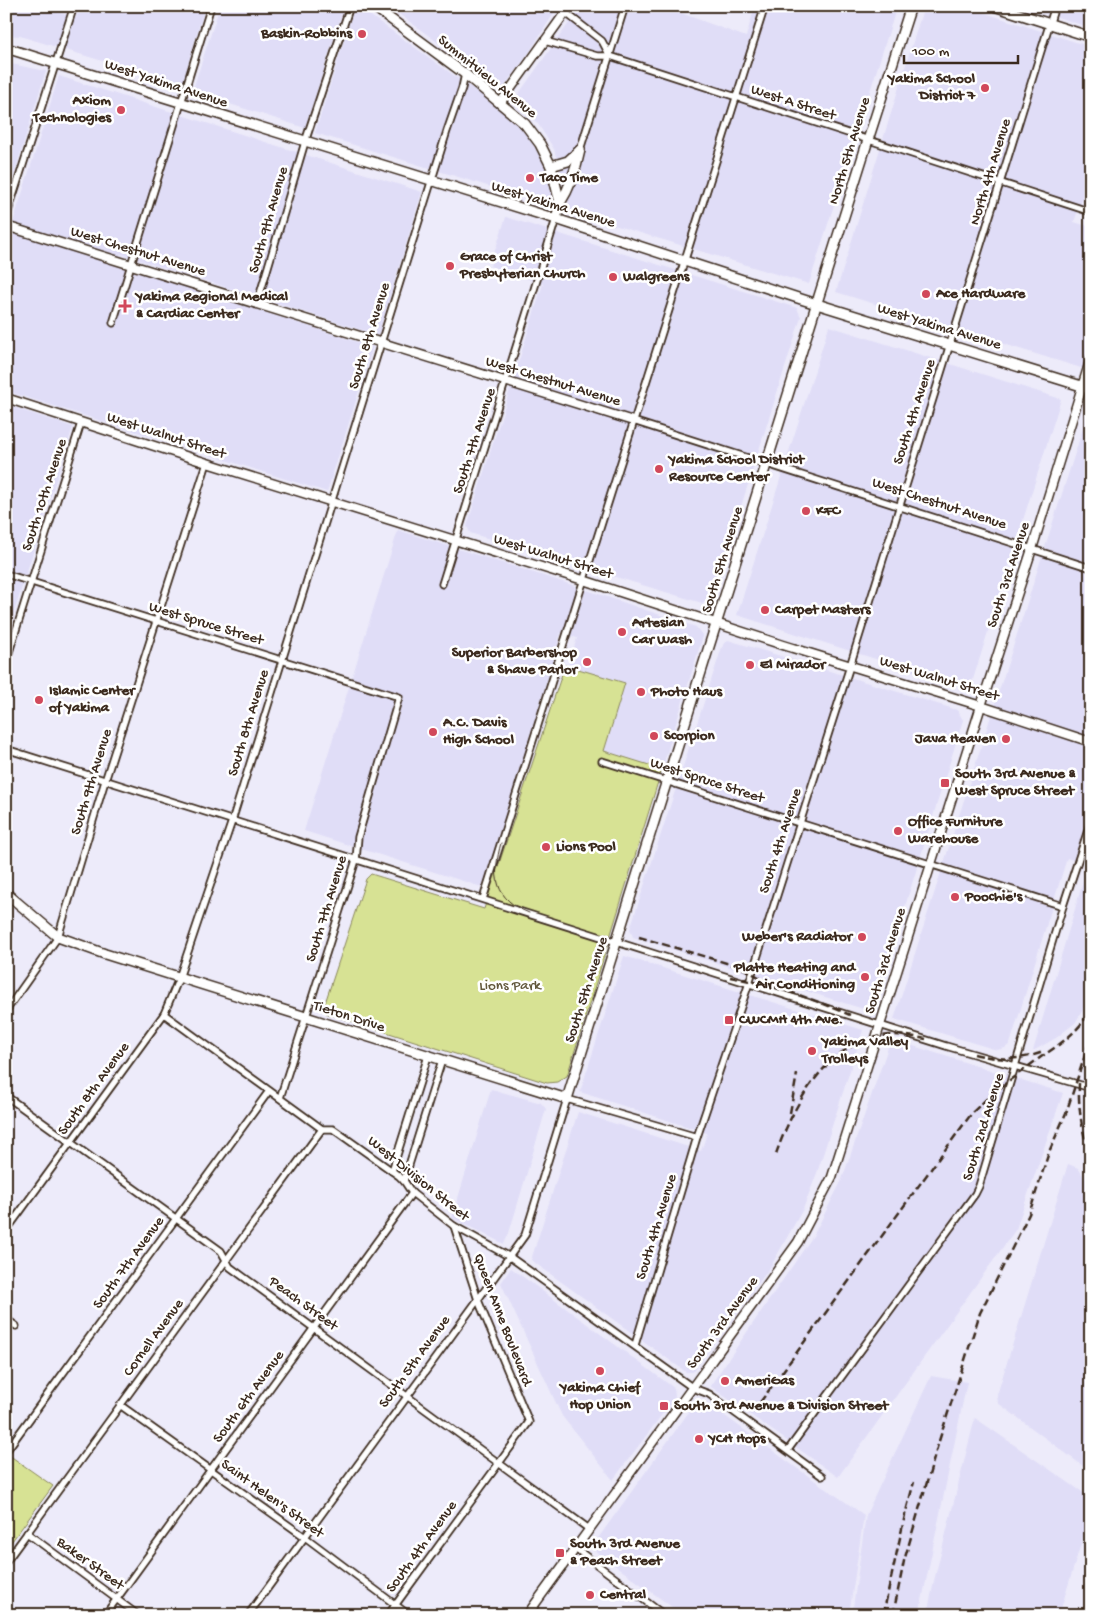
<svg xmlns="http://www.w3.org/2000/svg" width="1097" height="1621" font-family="'Gochi Hand',sans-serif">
  <rect width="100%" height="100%" fill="#edebfa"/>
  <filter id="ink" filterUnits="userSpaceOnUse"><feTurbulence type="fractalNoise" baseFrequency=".02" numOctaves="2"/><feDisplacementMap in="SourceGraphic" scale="10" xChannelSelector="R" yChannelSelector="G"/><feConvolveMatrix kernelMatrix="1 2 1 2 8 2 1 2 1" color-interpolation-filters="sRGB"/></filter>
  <g filter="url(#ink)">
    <g fill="#e0ddf7">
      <polygon points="6,6 40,6 76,18 80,6 205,6 182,85 20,36 6,35"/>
      <polygon points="220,6 344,6 305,128 192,92"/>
      <polygon points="388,6 545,6 554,13 528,54 502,89"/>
      <polygon points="581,6 662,6 746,37 755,6 897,6 809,284 571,212 554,149 538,124 515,99"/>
      <polygon points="924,6 963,6 1091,47 1091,174 1074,222 1091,227 1091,371 836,292"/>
      <polygon points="1024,6 1091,6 1091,28"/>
      <polygon points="354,9 361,9 494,104 524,132 544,161 552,199 546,204 315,133"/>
      <polygon points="6,63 46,71 6,200"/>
      <polygon points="59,76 422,192 378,335 120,254 117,265 373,347 327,492 6,391 6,245"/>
      <polygon points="506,217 797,308 801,317 713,595 702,603 470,533 467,526 543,284 490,266"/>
      <polygon points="829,326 1061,399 970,689 737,615"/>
      <polygon points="1091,403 1091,991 1084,1008 1075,1023 1056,1038 1033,1051 1088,865 1067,858 1010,1044 1005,1048 997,1050 894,1019"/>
      <polygon points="6,405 73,427 6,637"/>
      <polygon points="398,530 569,584 696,627 703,636 662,769 604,751 624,683 568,666 577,638 561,633 485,888 304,831"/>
      <polygon points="728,640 957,710 963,720 874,1006 870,1011 633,937 630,929 722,647"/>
      <polygon points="624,956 863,1030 817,1173 803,1209 771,1266 693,1372 686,1372 531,1260 578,1112 701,1151 707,1133 580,1092"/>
      <polygon points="891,1039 1063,1093 1016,1229 838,1477 710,1386 813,1236 841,1182"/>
      <polygon points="491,1089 541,1103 546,1109 509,1233 504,1244 452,1218"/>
      <polygon points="1068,1164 1078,1168 1091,1187 1091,1472 998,1403 997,1395"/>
      <polygon points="511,1268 674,1388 675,1397 613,1480 562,1416 501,1283"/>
      <polygon points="931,1376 967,1382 919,1615 852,1615 866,1515"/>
      <polygon points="703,1400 791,1464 864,1515 849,1615 683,1615 591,1548 696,1402"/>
      <polygon points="975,1418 1091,1498 1091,1511 1059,1615 927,1615 934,1581"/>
    </g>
    <g fill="#d7e294" stroke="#898659">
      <polygon points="565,665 625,683 604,751 662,769 567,1076 557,1082 547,1083 326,1013 324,1006 366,879 371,874 484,909"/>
      <polygon points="6,1453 53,1486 6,1549"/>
    </g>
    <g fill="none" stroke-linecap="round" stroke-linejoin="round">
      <defs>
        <g id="minor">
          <polyline points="557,6 602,41 610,56"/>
          <polyline points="545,41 597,56 610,56 1091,212"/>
          <polyline points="580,150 625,6"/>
          <polyline points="6,218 74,6"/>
          <polyline points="257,304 305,142 350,6"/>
          <polyline points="113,323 211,6"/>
          <polyline points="633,421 1091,568"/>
          <polyline points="6,574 399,697 358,837 356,860 280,1098"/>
          <polyline points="442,584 556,219"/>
          <polyline points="6,662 81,423"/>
          <polyline points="6,749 946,1046 1091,1088"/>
          <polyline points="602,761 1063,906"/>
          <polyline points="483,899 765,6"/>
          <polyline points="6,1011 58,937 105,781 207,463"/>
          <polyline points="164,1014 322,1129 333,1129 399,1176 404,1181 412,1193 454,1226 510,1257 693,1388 709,1394 822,1476"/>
          <polyline points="6,1096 221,1251 230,1267 589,1529"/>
          <polyline points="392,1171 428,1056"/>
          <polyline points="404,1181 442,1060"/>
          <polyline points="6,1231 164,1014 179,978 232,821 447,131 462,88 465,74"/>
          <polyline points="6,1319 16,1326"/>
          <polyline points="635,1345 697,1137 749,983 850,666 1055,6"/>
          <polyline points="120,1405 305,1537 409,1615"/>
          <polyline points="7,1450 269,1091"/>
          <polyline points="788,1450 975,1194 979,1186 1063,906 1091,821"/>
          <polyline points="27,1533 138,1615"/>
          <polyline points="575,1548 664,1615"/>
          <polyline points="6,1562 322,1129"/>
          <polyline points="105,1615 412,1193"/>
          <polyline points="248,1615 525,1235 567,1099 697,1137"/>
          <polyline points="388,1615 529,1422 478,1300 454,1226"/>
        </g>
        <g id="tertiary">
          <polyline points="501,102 570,6"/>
          <polyline points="6,226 633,421"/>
          <polyline points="6,398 207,463 583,580 783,645 981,706 1091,742"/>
          <polyline points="527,1615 798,1242 832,1177 981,706 1032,549 1091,358"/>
        </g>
        <g id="secondary">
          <polyline points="373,6 465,74 525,124 540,144 551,166 560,203 556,219"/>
          <polyline points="994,6 1091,37"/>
          <polyline points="6,48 556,219 804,300 1091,389"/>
          <polyline points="551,166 568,161 580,150"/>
          <path d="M560,203c11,-17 16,-33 20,-53"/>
          <polyline points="6,893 58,937 105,954 567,1099 868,140 911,6"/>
        </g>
      </defs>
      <use href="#minor" stroke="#3b2a1e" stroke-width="9"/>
      <use href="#tertiary" stroke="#3b2a1e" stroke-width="11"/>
      <use href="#secondary" stroke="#3b2a1e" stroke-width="12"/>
      <use href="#minor" stroke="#fff" stroke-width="5.5"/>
      <use href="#tertiary" stroke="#fff" stroke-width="8"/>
      <use href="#secondary" stroke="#fff" stroke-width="9"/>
      <path stroke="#3b2a1e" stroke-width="1" d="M501,843c-9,33 -7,56 28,70"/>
      <g stroke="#3b2a1e" stroke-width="2.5" stroke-dasharray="8 4" stroke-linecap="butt">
        <polyline points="639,937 740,967 784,990"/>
        <path d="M730,977c42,8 82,21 120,38"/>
        <path d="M974,1054c24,6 45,7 69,-2"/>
        <path d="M1079,1083c-1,26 3,50 12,74"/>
        <polyline points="790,1113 797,1074"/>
        <path d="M776,1154c16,-46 48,-107 101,-117 16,-4 33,-1 49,2"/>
        <path d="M753,1412l219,-299c21,-22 45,-38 69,-56 20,-13 38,-26 50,-47"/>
        <polyline points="883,1615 905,1515 914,1482"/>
        <polyline points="893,1615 904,1561 939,1441 980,1313 1029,1214 1049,1152 1066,1113 1091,1037"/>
      </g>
    </g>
  </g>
  <g fill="#d1495b" stroke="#fff" stroke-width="2">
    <circle cx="362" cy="34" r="5"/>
    <circle cx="985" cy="88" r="5"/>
    <circle cx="121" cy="110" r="5"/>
    <circle cx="530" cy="178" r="5"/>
    <circle cx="450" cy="266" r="5"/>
    <circle cx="613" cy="277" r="5"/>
    <circle cx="926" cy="294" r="5"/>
    <path d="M122.5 298.5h5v5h5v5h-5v5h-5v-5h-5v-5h5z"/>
    <circle cx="659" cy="469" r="5"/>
    <circle cx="806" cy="511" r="5"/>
    <circle cx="765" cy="610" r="5"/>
    <circle cx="622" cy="632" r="5"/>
    <circle cx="587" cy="662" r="5"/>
    <circle cx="750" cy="665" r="5"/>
    <circle cx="641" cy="692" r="5"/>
    <circle cx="39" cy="700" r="5"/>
    <circle cx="433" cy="732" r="5"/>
    <circle cx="654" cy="736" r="5"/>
    <circle cx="1006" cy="739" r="5"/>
    <rect x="940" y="778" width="10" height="10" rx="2.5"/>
    <circle cx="898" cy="831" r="5"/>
    <circle cx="546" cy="847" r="5"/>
    <circle cx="955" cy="897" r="5"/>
    <circle cx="862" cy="937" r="5"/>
    <circle cx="865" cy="977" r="5"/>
    <rect x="724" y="1015" width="10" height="10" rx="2.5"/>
    <circle cx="812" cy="1051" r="5"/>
    <circle cx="600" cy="1371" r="5"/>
    <circle cx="725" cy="1381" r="5"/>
    <rect x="659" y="1401" width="10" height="10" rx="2.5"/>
    <circle cx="699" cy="1439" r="5"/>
    <rect x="555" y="1548" width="10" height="10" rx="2.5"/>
    <circle cx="590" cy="1595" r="5"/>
  </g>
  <g text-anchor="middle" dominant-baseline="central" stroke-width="5" stroke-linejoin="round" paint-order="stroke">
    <g font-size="15" font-weight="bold" fill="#3b2a1e" stroke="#fff" text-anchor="start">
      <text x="352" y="34" text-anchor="end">Baskin-Robbins</text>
      <text x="975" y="79" text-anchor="end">Yakima School<tspan x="975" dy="17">District 7</tspan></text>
      <text x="111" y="101" text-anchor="end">Axiom<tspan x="111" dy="17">Technologies</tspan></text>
      <text x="540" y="178">Taco Time</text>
      <text x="460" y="257">Grace of Christ<tspan x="460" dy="17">Presbyterian Church</tspan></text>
      <text x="623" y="277">Walgreens</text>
      <text x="936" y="294">Ace Hardware</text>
      <text x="136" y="297">Yakima Regional Medical<tspan x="136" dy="17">&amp; Cardiac Center</tspan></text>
      <text x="669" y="460">Yakima School District<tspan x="669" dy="17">Resource Center</tspan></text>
      <text x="816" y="511">KFC</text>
      <text x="775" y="610">Carpet Masters</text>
      <text x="632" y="623">Artesian<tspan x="632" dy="17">Car Wash</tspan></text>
      <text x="577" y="653" text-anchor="end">Superior Barbershop<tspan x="577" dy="17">&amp; Shave Parlor</tspan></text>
      <text x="760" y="665">El Mirador</text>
      <text x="49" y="691">Islamic Center<tspan x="49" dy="17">of Yakima</tspan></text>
      <text x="651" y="692">Photo Haus</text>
      <text x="443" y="723">A.C. Davis<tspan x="443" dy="17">High School</tspan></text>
      <text x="664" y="736">Scorpion</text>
      <text x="996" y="739" text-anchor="end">Java Heaven</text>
      <text x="955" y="774">South 3rd Avenue &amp;<tspan x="955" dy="17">West Spruce Street</tspan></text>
      <text x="908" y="822">Office Furniture<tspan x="908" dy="17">Warehouse</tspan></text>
      <text x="556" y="847">Lions Pool</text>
      <text x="965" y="897">Poochie's</text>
      <text x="852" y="937" text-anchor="end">Weber's Radiator</text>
      <text x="855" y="968" text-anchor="end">Platte Heating and<tspan x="855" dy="17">Air Conditioning</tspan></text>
      <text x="739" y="1020">CWCMH 4th Ave.</text>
      <text x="822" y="1042">Yakima Valley<tspan x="822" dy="17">Trolleys</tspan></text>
      <text x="735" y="1381">AmeriGas</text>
      <text x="600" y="1388" text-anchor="middle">Yakima Chief<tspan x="600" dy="17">Hop Union</tspan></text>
      <text x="674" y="1406">South 3rd Avenue &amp; Division Street</text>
      <text x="709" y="1439">YCH Hops</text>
      <text x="570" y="1544">South 3rd Avenue<tspan x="570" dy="17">&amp; Peach Street</tspan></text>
      <text x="600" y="1595">Central</text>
    </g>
    <g font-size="15" fill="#3b2a1e" stroke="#fff">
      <text transform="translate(487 77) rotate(39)">Summitview Avenue</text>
      <text transform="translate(166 84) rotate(18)">West Yakima Avenue</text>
      <text transform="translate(793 103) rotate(18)">West A Street</text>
      <text transform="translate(850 151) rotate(-73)">North 5th Avenue</text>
      <text transform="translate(991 172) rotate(-73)">North 4th Avenue</text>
      <text transform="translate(553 205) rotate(17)">West Yakima Avenue</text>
      <text transform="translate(269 220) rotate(-74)">South 9th Avenue</text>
      <text transform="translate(138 252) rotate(17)">West Chestnut Avenue</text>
      <text transform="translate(939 327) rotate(17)">West Yakima Avenue</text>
      <text transform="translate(370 336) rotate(-73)">South 8th Avenue</text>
      <text transform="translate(553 382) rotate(17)">West Chestnut Avenue</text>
      <text transform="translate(915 412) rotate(-72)">South 4th Avenue</text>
      <text transform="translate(166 436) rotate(18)">West Walnut Street</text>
      <text transform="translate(475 441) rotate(-72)">South 7th Avenue</text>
      <text transform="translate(45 495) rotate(-72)">South 10th Avenue</text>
      <text transform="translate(939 504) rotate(18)">West Chestnut Avenue</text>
      <text transform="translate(553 557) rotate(17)">West Walnut Street</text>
      <text transform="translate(723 560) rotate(-73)">South 5th Avenue</text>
      <text transform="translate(1009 575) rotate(-72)">South 3rd Avenue</text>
      <text transform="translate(206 624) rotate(17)">West Spruce Street</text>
      <text transform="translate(939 679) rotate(17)">West Walnut Street</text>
      <text transform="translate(249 723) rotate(-73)">South 8th Avenue</text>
      <text transform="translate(707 781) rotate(18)">West Spruce Street</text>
      <text transform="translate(92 782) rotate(-73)">South 9th Avenue</text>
      <text transform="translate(781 841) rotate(-72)">South 4th Avenue</text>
      <text transform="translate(327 909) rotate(-73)">South 7th Avenue</text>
      <text transform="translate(886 961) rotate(-73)">South 3rd Avenue</text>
      <text transform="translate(587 990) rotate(-72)">South 5th Avenue</text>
      <text transform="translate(349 1017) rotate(18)">Tieton Drive</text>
      <text transform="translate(94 1089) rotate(-54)">South 8th Avenue</text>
      <text transform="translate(984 1127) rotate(-73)">South 2nd Avenue</text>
      <text transform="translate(418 1179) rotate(39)">West Division Street</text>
      <text transform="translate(657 1227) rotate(-73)">South 4th Avenue</text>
      <text transform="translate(129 1263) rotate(-54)">South 7th Avenue</text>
      <text transform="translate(303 1304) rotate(36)">Peach Street</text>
      <text transform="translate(502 1320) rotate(69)">Queen Anne Boulevard</text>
      <text transform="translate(723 1323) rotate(-54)">South 3rd Avenue</text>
      <text transform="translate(154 1338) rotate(-54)">Cornell Avenue</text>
      <text transform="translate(415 1362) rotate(-54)">South 5th Avenue</text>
      <text transform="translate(249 1397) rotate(-54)">South 6th Avenue</text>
      <text transform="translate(272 1499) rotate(36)">Saint Helen's Street</text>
      <text transform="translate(422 1547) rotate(-54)">South 4th Avenue</text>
      <text transform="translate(90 1564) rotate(36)">Baker Street</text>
    </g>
    <g font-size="15" fill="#62583c" stroke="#fff">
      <text x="510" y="986">Lions Park</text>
    </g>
  </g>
  <rect width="1097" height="1621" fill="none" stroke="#fff" stroke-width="25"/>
  <rect x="12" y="12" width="1072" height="1596" fill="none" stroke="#3b2a1e" stroke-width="2" filter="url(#ink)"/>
  <path d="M904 55v8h114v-8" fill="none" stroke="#3b2a1e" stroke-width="2.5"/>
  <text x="912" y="55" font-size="15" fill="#3b2a1e" stroke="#ffffff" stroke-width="4" paint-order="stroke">100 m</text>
</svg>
